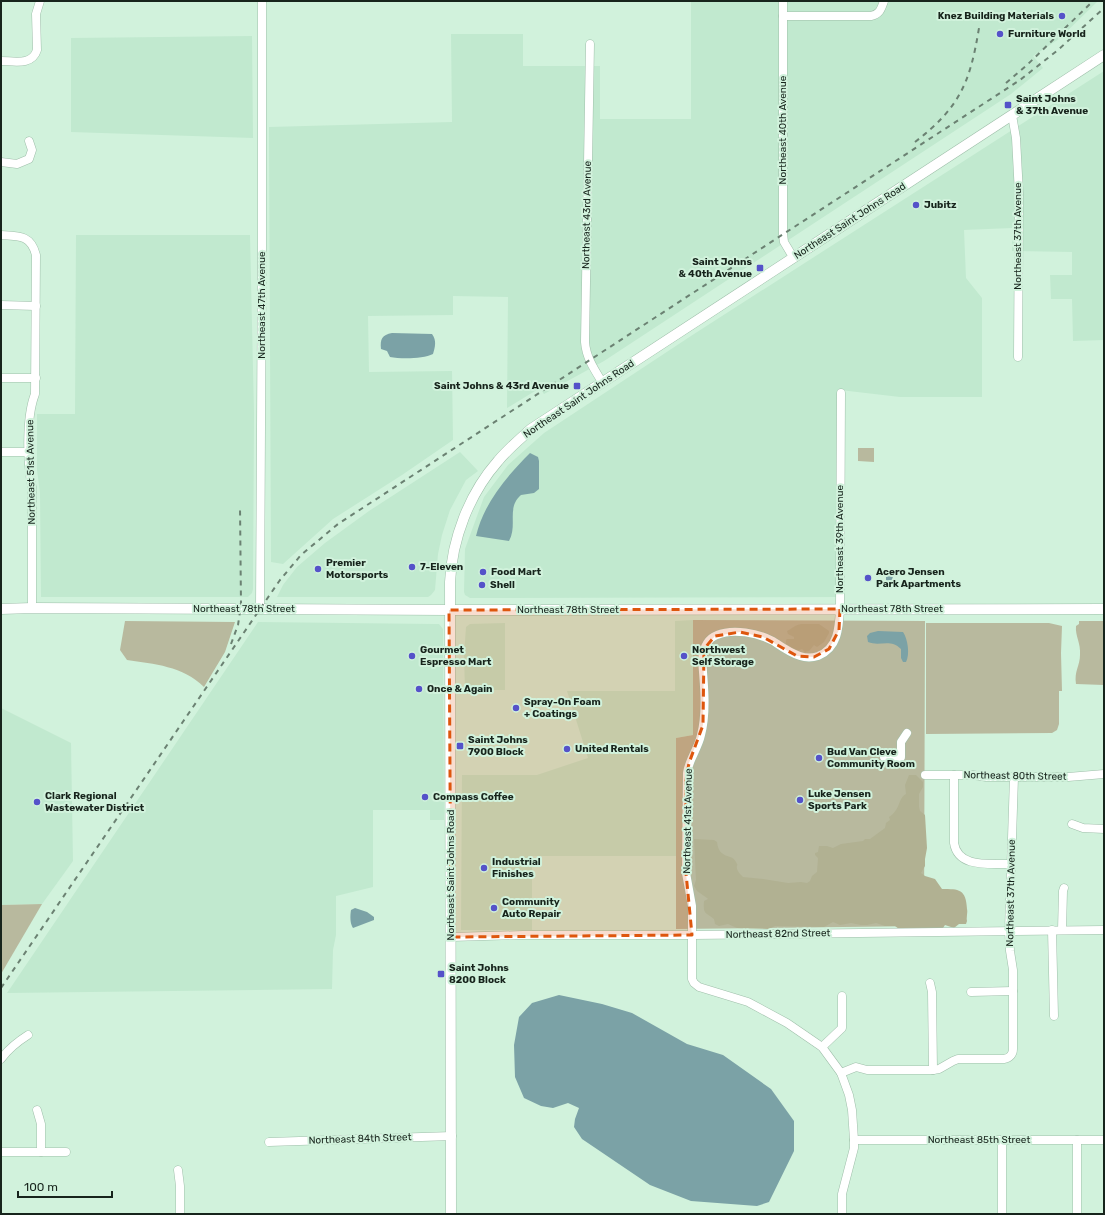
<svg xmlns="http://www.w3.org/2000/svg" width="1105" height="1215" font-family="Rubik,sans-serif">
  <rect width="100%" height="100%" fill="#d1f2dc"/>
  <g fill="#c1e9cf">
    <polygon points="842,1 1098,1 1059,39 1033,56 1043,68 1011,94 604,361 544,394 540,388 507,408 508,297 453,296 453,315 368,316 369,372 452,371 453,440 402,475 333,519 283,564 271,562 269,127 452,122 451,34 523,34 523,66 600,66 600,119 691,119 691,2"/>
    <polygon points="252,36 253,138 71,132 71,38"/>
    <polygon points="1104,71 1104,340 1073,341 1072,299 1051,299 1050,275 1072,275 1072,252 1012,251 1012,228 964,230 966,278 982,298 982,397 900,397 840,390 843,597 470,598 465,595 464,592 465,549 484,497 508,465 544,433 694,334"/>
    <polygon points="76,235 250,235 254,414 253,589 252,593 248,597 41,597 40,493 37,470 37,414 75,414"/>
    <polygon points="460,452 478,471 466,480 450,510 442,535 438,554 435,590 431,595 428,597 277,597 283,585 297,567 325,543 369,511"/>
    <polygon points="693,620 693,735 676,738 676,856 532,856 532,930 461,930 462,775 537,775 588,758 567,691 675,691 675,621"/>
    <polygon points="258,622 434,624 439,624 443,629 444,820 430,820 430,810 373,810 373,887 336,896 336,935 333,950 332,989 7,993"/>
    <polygon points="505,623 505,690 465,690 464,656 466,627 470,624"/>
    <polygon points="1,708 71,743 73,861 42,904 1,905"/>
  </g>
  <g fill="#b8b99e">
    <polygon points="858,448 874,448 874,462 858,461"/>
    <polygon points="693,620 925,621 924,926 676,929 676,738 693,735"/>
    <path d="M125,621l110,1 -10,30 -21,35c-21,-21 -50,-23 -77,-27l-7,-10z"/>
    <path d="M1079,621h25v64l-28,-1c-2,-13 4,-18 4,-29 1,-12 -5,-19 -4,-29l3,-2z"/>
    <polygon points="926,623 1049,623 1062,626 1061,653 1062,691 1059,691 1059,724 1057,730 1052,733 926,734"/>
    <polygon points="42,904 1,974 1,905"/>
  </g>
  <g fill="#b1b192">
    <path d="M801,624h18l10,7v2l-5,9 -7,5 -3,-2 -5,6 -4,1 -3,-3 -7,3 -9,-5v-7l1,-1h7v-2l-6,-3 -1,-3c6,-3 6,-5 14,-7z"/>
    <path d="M909,775h7l7,7v5l-4,7v13l1,4 5,4 2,33 -2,11v7l-4,7 4,3 10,3 7,10c17,0 24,0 25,20 1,4 -1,8 0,12l-1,3h-7l-5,4 -9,-3 -2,3 -44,1 -4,-3h-10l-9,-3 -9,2h-6l-10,-2 -11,2 -7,-3 -9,5 -49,-1 -6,3 -32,-1 -9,-4 -9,2 -4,-2 -1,-5c-9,-7 -11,-5 -10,-18l4,-2 -1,-1 -10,-7 -3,-5 2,-6 -2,-41 20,1 3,2c2,18 15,11 19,20 3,5 0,1 1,7 1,3 4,6 6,8l20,2 25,4 13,-1 6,1 3,-2 2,-5 5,-4 1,-14 -3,-3v-2l3,-1 1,-6h8l6,2 8,-4 22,-3 2,-2h5l15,-11 1,-5 4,-3 -1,-3c3,-2 5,-4 7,-7 4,-6 4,-13 10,-16l-1,-9z"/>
  </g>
  <g fill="#7ba2a6">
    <path d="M392,333l40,1c5,7 3,13 1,20 -10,5 -32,5 -43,3l-3,-6 -6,-2c-1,-10 1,-14 11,-16z"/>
    <path d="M530,453l8,4 1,4v28l-5,4 -13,2c-15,13 -3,30 -12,46l-33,-5c8,-33 30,-59 54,-83z"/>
    <polygon points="886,572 893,572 892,588 884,588 884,582 886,582"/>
    <path d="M878,631l25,1c5,7 7,23 3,30h-3l-2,-4v-9c-11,-11 -21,-2 -33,-7l-1,-6 3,-3z"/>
    <path d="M355,908l12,4 7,5v3l-21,8c-3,-4 -3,-12 -2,-18z"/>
    <polygon points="559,995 602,1004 632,1013 687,1044 723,1055 771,1089 794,1121 794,1151 769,1202 757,1206 691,1201 650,1185 582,1139 574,1127 575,1119 579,1108 568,1103 553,1108 541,1106 524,1098 515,1077 514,1045 519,1017 532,1003"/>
  </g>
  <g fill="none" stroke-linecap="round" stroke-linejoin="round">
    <defs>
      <g id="minor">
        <polyline points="783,1 783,234 784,242 793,257"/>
        <path d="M783,16h88c9,-2 10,-7 13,-15"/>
        <path d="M590,44l-5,298c1,15 9,27 17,40"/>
        <path d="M1,61c13,0 31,5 36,-11l-1,-36 4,-13"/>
        <polyline points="1012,115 1016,138 1019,194 1018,357"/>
        <polyline points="1,162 17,164 29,159 32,150 29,141"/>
        <path d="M1,235c18,1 30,0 35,20l-1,139c-9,23 -8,68 -3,93v121"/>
        <polyline points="1,305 36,306"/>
        <polyline points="1,378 36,378"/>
        <path d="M841,393l-1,216c-1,19 -2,39 -22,47 -6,2 -12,2 -18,0 -10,-3 -18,-9 -27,-15 -15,-8 -40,-13 -56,-6 -11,4 -14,14 -15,25 2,23 5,53 -1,75 -3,14 -12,24 -14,38l-1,100 6,33v73l2,4 5,4 49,15 39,21 35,24 19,26 8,22 3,15 2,30v8l-12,46v20"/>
        <polyline points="1,452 29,452"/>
        <polyline points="260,609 262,245 262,1"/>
        <polyline points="884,757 901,757 901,742 907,733"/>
        <polyline points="925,775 973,775 986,777 1068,777 1104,774"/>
        <path d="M954,775v68c4,26 37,20 57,21"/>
        <polyline points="1072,824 1083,828 1104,829"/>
        <polyline points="1052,930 1054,1016"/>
        <polyline points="1062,930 1063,891 1064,888"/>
        <polyline points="451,937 523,935 692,935 1104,930"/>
        <polyline points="930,983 932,992 933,1070"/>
        <polyline points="971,992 1013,991"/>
        <polyline points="822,1047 842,1028 842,996"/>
        <path d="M1,1059c8,-11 16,-17 27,-24"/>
        <path d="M841,1073l15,-6 11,3h66l6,-1 14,-8 5,-2h46c6,-1 9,-5 9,-10v-79l-3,-19 -1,-21 5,-153"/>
        <polyline points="37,1110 41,1124 41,1152"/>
        <polyline points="854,1140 1104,1140"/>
        <polyline points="1002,1140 1002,1214"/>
        <polyline points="269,1142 452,1136"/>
        <polyline points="1,1152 66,1152"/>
        <polyline points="178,1170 180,1186 180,1214"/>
        <polyline points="1077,1214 1077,1140"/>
      </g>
      <g id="major">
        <polyline points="1,609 32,608 449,610 1104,609"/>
        <path d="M451,1214l-1,-632c2,-43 19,-88 48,-121 10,-12 22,-22 33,-32l573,-374"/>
      </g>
    </defs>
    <use href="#minor" stroke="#9fbfaa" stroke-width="9"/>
    <use href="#major" stroke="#9fbfaa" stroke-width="11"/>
    <use href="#minor" stroke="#fff" stroke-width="8"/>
    <use href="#major" stroke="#fff" stroke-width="10"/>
    <g stroke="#6b8172" stroke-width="2" stroke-dasharray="5 5" stroke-linecap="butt">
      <polyline points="1006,83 1027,65 1093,1"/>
      <path d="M915,142c45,-35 55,-59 64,-114"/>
      <polyline points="231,644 238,625 241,605 240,506"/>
      <polyline points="1,988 260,609 280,580 301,555 338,524 1020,80 1058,50 1104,8"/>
    </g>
  </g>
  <path fill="#de560d" fill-opacity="0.2" stroke="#de560d" stroke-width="3" stroke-dasharray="8 5" stroke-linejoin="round" d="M840,609l-1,21 -10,19 -15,8 -17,-1 -34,-19 -23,-5 -25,4 -11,13 -1,76 -14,38 -3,17v93l6,62 -241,2 -2,-327z"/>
  <g fill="#5552c9" stroke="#d1f2dc" stroke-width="1.5">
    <circle cx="1062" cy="16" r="4"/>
    <circle cx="1000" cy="34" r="4"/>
    <rect x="1004" y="101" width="8" height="8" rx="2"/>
    <circle cx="916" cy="205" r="4"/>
    <rect x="756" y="264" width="8" height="8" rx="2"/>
    <rect x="573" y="382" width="8" height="8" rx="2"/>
    <circle cx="412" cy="567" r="4"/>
    <circle cx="318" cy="569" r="4"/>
    <circle cx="483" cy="572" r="4"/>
    <circle cx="868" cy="578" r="4"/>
    <circle cx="482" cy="585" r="4"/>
    <circle cx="412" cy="656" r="4"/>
    <circle cx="684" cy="656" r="4"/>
    <circle cx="419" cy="689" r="4"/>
    <circle cx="516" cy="708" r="4"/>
    <rect x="456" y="742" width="8" height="8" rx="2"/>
    <circle cx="567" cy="749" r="4"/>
    <circle cx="819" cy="758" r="4"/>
    <circle cx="425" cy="797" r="4"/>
    <circle cx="800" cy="800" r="4"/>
    <circle cx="37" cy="802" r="4"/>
    <circle cx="484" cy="868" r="4"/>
    <circle cx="494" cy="908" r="4"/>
    <rect x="437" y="970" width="8" height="8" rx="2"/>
  </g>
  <g text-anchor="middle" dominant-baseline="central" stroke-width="4" stroke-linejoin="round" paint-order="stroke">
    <g font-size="10" font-weight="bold" fill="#17241c" stroke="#d1f2dc" text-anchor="start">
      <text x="1054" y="16" text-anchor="end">Knez Building Materials</text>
      <text x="1008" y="34">Furniture World</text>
      <text x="1016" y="99">Saint Johns<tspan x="1016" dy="12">&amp; 37th Avenue</tspan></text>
      <text x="924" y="205">Jubitz</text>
      <text x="752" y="262" text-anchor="end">Saint Johns<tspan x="752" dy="12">&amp; 40th Avenue</tspan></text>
      <text x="569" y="386" text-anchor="end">Saint Johns &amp; 43rd Avenue</text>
      <text x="326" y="563">Premier<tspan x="326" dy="12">Motorsports</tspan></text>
      <text x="420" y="567">7-Eleven</text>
      <text x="491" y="572">Food Mart</text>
      <text x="876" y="572">Acero Jensen<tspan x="876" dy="12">Park Apartments</tspan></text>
      <text x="490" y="585">Shell</text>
      <text x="420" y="650">Gourmet<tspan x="420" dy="12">Espresso Mart</tspan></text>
      <text x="692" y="650">Northwest<tspan x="692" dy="12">Self Storage</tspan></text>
      <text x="427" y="689">Once &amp; Again</text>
      <text x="524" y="702">Spray-On Foam<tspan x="524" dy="12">+ Coatings</tspan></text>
      <text x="468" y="740">Saint Johns<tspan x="468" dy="12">7900 Block</tspan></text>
      <text x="575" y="749">United Rentals</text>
      <text x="827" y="752">Bud Van Cleve<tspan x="827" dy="12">Community Room</tspan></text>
      <text x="808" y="794">Luke Jensen<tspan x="808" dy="12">Sports Park</tspan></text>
      <text x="45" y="796">Clark Regional<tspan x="45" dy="12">Wastewater District</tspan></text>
      <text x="433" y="797">Compass Coffee</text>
      <text x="492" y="862">Industrial<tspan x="492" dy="12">Finishes</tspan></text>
      <text x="502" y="902">Community<tspan x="502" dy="12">Auto Repair</tspan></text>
      <text x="449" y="968">Saint Johns<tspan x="449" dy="12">8200 Block</tspan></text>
    </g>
    <g font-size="10" fill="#17241c" stroke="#d1f2dc">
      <text transform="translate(783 130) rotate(-90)">Northeast 40th Avenue</text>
      <text transform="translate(587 215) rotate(-89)">Northeast 43rd Avenue</text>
      <text transform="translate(850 221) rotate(-33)">Northeast Saint Johns Road</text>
      <text transform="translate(1018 236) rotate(-90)">Northeast 37th Avenue</text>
      <text transform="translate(262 305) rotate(-90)">Northeast 47th Avenue</text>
      <text transform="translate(579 399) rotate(-34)">Northeast Saint Johns Road</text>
      <text transform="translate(31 472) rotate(-91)">Northeast 51st Avenue</text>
      <text transform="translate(840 539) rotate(-90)">Northeast 39th Avenue</text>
      <text x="244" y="609">Northeast 78th Street</text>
      <text x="892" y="609">Northeast 78th Street</text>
      <text x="568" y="610">Northeast 78th Street</text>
      <text transform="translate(1015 776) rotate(1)">Northeast 80th Street</text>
      <text transform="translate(688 821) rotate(-89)">Northeast 41st Avenue</text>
      <text transform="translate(451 875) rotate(-90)">Northeast Saint Johns Road</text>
      <text transform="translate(1011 893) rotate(-89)">Northeast 37th Avenue</text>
      <text transform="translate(778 934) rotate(-1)">Northeast 82nd Street</text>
      <text transform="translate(360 1139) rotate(-2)">Northeast 84th Street</text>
      <text x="979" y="1140">Northeast 85th Street</text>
    </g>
  </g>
  <rect width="1105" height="1215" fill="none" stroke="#17241c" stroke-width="4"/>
  <path d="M18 1191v6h94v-6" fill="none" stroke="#17241c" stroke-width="2"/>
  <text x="24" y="1191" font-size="12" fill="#17241c" stroke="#d1f2dc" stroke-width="3" paint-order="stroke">100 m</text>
</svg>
